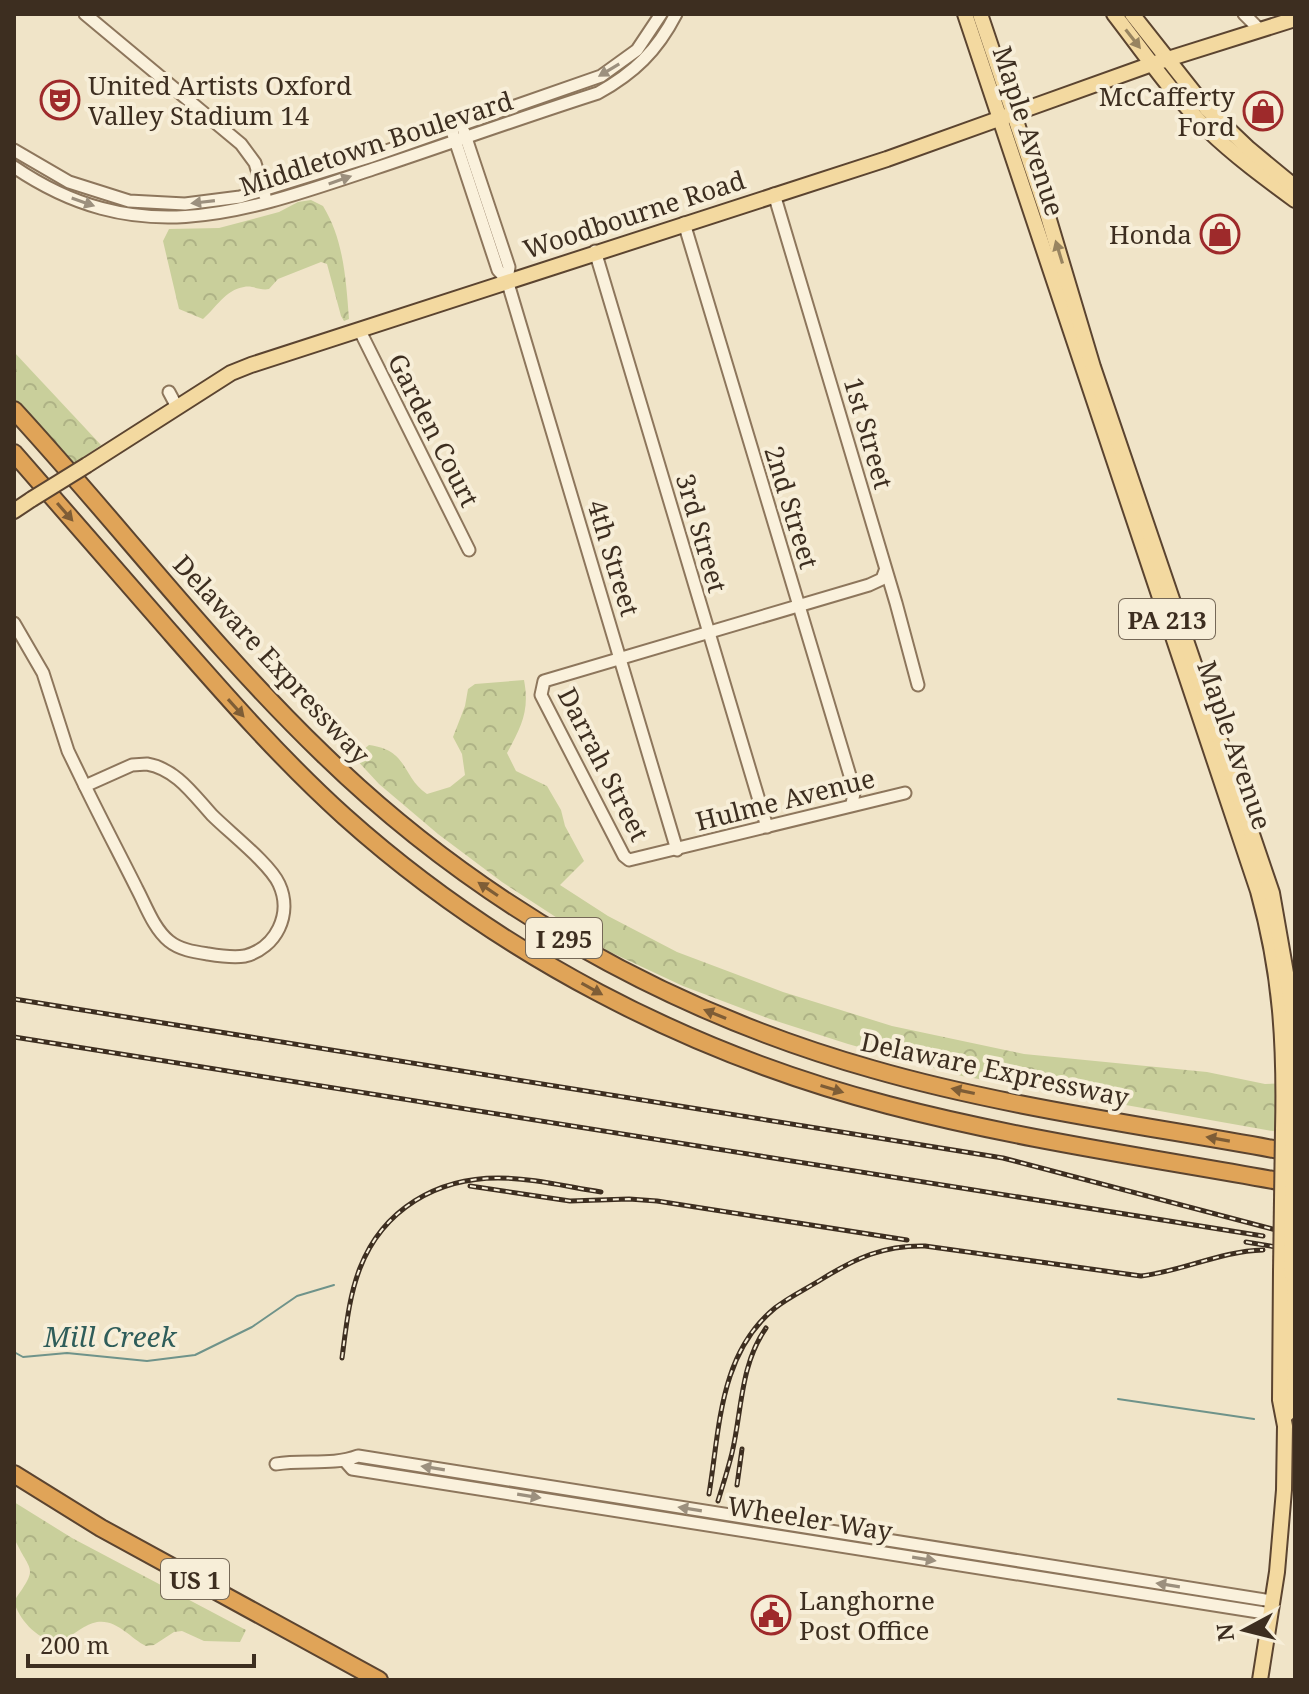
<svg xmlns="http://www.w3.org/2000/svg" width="1309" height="1694" font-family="'Noto Serif',serif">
  <defs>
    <pattern id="forest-crowns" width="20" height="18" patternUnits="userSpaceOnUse" patternTransform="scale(2)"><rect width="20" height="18" fill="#c9cf9b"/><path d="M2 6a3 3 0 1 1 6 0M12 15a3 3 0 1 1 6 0" fill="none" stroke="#aeb285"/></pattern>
  </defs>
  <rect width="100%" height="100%" fill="#f0e4c8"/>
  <g fill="url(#forest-crowns)">
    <path d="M311,200l12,6c21,34 23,75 26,113l-5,2 -3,-5 -14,-52 -6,-2 -43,17 -9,10c-9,2 -16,-4 -25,-2 -19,3 -28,21 -41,32l-24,-10 -16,-68 6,-12 50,-1 60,-16 19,-10z"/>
    <polygon points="14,352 101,445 72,465 14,400"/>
    <path d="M524,680c6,31 -3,47 -17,73l9,18 31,15 14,24 4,16 19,35 -24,24 48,31 69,36 106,40 109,34 132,28 183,18 58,12 30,-1v52l-333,-59 -114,-32 -78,-25 -87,-33 -75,-35 -106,-69 -64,-48 -59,-50 -25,-27 15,-12c40,5 32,31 58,49l23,-7 15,-12 -3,-21 -9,-17 12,-31 3,-17 7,-5z"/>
    <path d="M14,1502l58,36 174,92 -6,12 -36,-1 -22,-10 -8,1 -20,13 -8,1c-16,-8 -29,-27 -49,-24 -13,2 -22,13 -34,17 -21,8 -45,-20 -49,-38 25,-36 17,-27 1,-61 -4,-9 -1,-27 -1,-38z"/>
  </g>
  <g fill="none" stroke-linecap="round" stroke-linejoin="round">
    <g stroke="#6f938a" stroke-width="2">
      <polyline points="14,1352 23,1357 67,1353 147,1361 195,1355 252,1327 297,1296 334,1285"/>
      <polyline points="1118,1399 1254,1419"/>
    </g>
    <defs>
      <g id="minor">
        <polyline points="85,14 241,144 255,163 265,196"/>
        <polyline points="1244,14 1260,30"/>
        <polyline points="451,128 498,270 507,280 677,850"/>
        <polyline points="464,132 509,267 507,280"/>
        <polyline points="14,150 69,182 129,201 185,204 240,197 369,157 601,76 637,50 661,14"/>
        <path d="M14,167c125,85 230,45 359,2 75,-25 150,-52 225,-76 36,-20 59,-42 78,-79"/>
        <polyline points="774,194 896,603 918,685"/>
        <polyline points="684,223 851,779 854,793 852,804"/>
        <polyline points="595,251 767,827"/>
        <polyline points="360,331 469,550"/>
        <polyline points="169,392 177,407"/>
        <polyline points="885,571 882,579 869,585 544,681 541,695 624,856 629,860 905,793"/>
        <polyline points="14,623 43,673 68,751 85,786"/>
        <path d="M147,764c29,5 46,30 65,51 18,18 58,49 67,69 14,30 -3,64 -34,72 -12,2 -25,0 -37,-2 -13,-2 -28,-4 -39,-13 -15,-12 -23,-35 -32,-52 -17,-34 -35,-68 -52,-103l47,-21z"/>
        <polyline points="345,1461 352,1469 1271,1614"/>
        <path d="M276,1464c27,-5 56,2 82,-8l914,145"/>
      </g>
      <g id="major">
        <path d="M965,14l293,877c23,83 27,153 25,239"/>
        <polyline points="980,14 1047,213 1093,367 1272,893 1293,1013 1293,1133"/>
        <path d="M1114,14c30,39 59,81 94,116 27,26 57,48 87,70"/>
        <polyline points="1132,14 1207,109 1249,149 1295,187"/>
        <polyline points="87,465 231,373 251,365 887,159 1152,64 1295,19"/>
        <polyline points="14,511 32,499"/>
        <polyline points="1287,1414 1290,1397 1291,1273"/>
        <polyline points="1260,1680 1277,1572 1284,1490 1285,1426 1280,1400 1281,1271"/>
      </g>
      <g id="highway">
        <path d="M14,410c104,113 198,237 309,344 153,149 344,257 549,315 135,39 284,58 423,84"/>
        <path d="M14,453c52,60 104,120 156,179 56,64 111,127 174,184 154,138 344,237 544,289 133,35 271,54 407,79"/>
        <polyline points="14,1474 101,1528 379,1680"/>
      </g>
    </defs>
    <use href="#minor" stroke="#8d765c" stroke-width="15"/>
    <use href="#major" stroke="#5b4430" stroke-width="18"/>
    <use href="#highway" stroke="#5b4430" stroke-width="20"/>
    <use href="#minor" stroke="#faf1dc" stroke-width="11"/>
    <use href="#major" stroke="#f3d9a0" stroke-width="14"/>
    <use href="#highway" stroke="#e0a458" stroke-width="16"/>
    <defs>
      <g id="rail">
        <polyline points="14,999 1003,1158 1295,1235"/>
        <polyline points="14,1037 1263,1236"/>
        <polyline points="470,1186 570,1201 629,1199 657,1201 907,1240"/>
        <polyline points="1246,1242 1295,1250"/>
        <path d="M342,1358c4,-30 7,-62 18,-90 23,-59 77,-90 138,-90 34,0 70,9 103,14"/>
        <polyline points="737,1485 742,1449"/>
        <path d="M709,1494c11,-67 10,-140 66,-186 14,-11 31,-19 47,-29 34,-21 62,-34 103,-33l216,30c42,-5 80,-25 122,-26"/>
        <path d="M718,1501c5,-16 10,-32 14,-48 10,-42 8,-88 34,-125"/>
      </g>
    </defs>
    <use href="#rail" stroke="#3d2e20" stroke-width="5"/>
    <use href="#rail" stroke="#f7eed8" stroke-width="2" stroke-dasharray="6" stroke-linecap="butt"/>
    <defs>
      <g id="major-bridge">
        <polyline points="32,499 87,465"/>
        <polyline points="1281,1271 1283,1130"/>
        <polyline points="1291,1273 1293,1133"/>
      </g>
    </defs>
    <use href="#major-bridge" stroke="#5b4430" stroke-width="18" stroke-linecap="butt"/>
    <use href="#major-bridge" stroke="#f3d9a0" stroke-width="14"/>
  </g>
  <defs><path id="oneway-solid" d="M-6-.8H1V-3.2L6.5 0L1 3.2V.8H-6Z" transform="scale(2)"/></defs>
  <g fill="#988460">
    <use href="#oneway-solid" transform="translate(1133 39) rotate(52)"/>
    <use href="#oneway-solid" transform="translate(1059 252) rotate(-107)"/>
  </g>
  <g fill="#9c907e">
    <use href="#oneway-solid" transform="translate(609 70) rotate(149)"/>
    <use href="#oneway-solid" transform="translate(340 180) rotate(-19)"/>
    <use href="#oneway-solid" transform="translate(83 202) rotate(19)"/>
    <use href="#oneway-solid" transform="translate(203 202) rotate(173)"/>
    <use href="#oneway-solid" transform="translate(433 1468) rotate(-171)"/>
    <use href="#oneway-solid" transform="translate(529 1496) rotate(9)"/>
    <use href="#oneway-solid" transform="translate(690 1509) rotate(-171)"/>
    <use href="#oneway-solid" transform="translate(924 1559) rotate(9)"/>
    <use href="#oneway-solid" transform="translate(1168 1585) rotate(-171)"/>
  </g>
  <g fill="#7e5d36">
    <use href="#oneway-solid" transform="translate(65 512) rotate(49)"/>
    <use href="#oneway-solid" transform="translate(236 708) rotate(48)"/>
    <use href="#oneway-solid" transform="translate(488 889) rotate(-146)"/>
    <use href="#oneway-solid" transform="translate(592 989) rotate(29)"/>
    <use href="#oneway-solid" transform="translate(715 1014) rotate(-158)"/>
    <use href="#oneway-solid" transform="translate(832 1089) rotate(17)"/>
    <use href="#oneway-solid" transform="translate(963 1091) rotate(-168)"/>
    <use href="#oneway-solid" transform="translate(1218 1139) rotate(-170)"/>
  </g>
  <defs>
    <symbol id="theatre-ring" viewBox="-11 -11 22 22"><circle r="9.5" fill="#f7eed8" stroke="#9e2a2b" stroke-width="1.5"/><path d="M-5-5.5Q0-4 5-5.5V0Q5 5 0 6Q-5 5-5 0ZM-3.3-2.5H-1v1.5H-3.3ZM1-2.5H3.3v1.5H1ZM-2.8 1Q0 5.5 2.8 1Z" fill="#9e2a2b"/></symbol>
    <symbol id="shop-ring" viewBox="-11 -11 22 22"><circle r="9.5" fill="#f7eed8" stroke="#9e2a2b" stroke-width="1.5"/><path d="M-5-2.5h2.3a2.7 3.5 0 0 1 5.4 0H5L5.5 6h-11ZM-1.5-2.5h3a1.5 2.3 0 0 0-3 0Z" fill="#9e2a2b"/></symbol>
    <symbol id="civic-ring" viewBox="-11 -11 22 22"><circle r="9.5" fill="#f7eed8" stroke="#9e2a2b" stroke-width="1.5"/><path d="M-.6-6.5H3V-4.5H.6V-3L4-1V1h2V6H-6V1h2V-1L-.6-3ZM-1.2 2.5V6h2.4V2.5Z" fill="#9e2a2b"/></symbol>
  </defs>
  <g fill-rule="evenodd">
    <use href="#theatre-ring" x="38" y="78" width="44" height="44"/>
    <use href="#shop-ring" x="1241" y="89" width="44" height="44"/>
    <use href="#shop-ring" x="1198" y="212" width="44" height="44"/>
    <use href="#civic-ring" x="749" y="1593" width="44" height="44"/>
  </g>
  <g text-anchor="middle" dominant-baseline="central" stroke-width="8" stroke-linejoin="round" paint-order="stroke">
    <g fill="#f7eed8" stroke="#756857" stroke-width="2">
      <rect x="1119" y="599" width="96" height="40" rx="6"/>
      <rect x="526" y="918" width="76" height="40" rx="6"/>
      <rect x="161" y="1559" width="68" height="40" rx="6"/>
    </g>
    <g font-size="24" font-weight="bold" fill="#3d2e20">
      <text x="1167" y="619">PA 213</text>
      <text x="564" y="938">I 295</text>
      <text x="195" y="1579">US 1</text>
    </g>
    <g font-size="26" fill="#3d2e20" stroke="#f7eed8" text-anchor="start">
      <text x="88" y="85">United Artists Oxford<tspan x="88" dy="30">Valley Stadium 14</tspan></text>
      <text x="1235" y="96" text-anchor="end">McCafferty<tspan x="1235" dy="30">Ford</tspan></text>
      <text x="1192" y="234" text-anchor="end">Honda</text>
      <text x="799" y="1600">Langhorne<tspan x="799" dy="30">Post Office</tspan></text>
    </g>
    <g font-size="26" fill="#3d2e20" stroke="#f7eed8">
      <text transform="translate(1029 131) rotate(72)">Maple Avenue</text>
      <text transform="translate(376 143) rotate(-18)">Middletown Boulevard</text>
      <text transform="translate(634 214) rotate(-18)">Woodbourne Road</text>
      <text transform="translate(434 430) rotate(63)">Garden Court</text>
      <text transform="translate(869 433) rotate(74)">1st Street</text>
      <text transform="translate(792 507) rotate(73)">2nd Street</text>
      <text transform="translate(702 533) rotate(74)">3rd Street</text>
      <text transform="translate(614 558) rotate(73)">4th Street</text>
      <text transform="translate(272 659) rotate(47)">Delaware Expressway</text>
      <text transform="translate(1235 745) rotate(71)">Maple Avenue</text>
      <text transform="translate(604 764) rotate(63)">Darrah Street</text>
      <text transform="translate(785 799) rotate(-14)">Hulme Avenue</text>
      <text transform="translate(995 1069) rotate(12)">Delaware Expressway</text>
      <text transform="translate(810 1518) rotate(9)">Wheeler Way</text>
    </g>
    <g font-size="28" font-style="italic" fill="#2f5d5a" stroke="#f7eed8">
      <text x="110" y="1336">Mill Creek</text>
    </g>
  </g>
  <rect width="1309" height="1694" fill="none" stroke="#3d2e20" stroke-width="32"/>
  <g transform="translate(1245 1630) rotate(263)" stroke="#f7eed8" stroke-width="6" paint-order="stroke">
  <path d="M0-6L14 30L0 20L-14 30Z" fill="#3d2e20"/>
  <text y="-12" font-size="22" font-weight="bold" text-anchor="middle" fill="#3d2e20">N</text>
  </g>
  <path d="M28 1654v12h226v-12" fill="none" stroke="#3d2e20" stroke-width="4"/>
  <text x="40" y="1654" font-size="24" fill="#3d2e20" stroke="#f7eed8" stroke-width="6" paint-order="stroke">200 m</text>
</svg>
